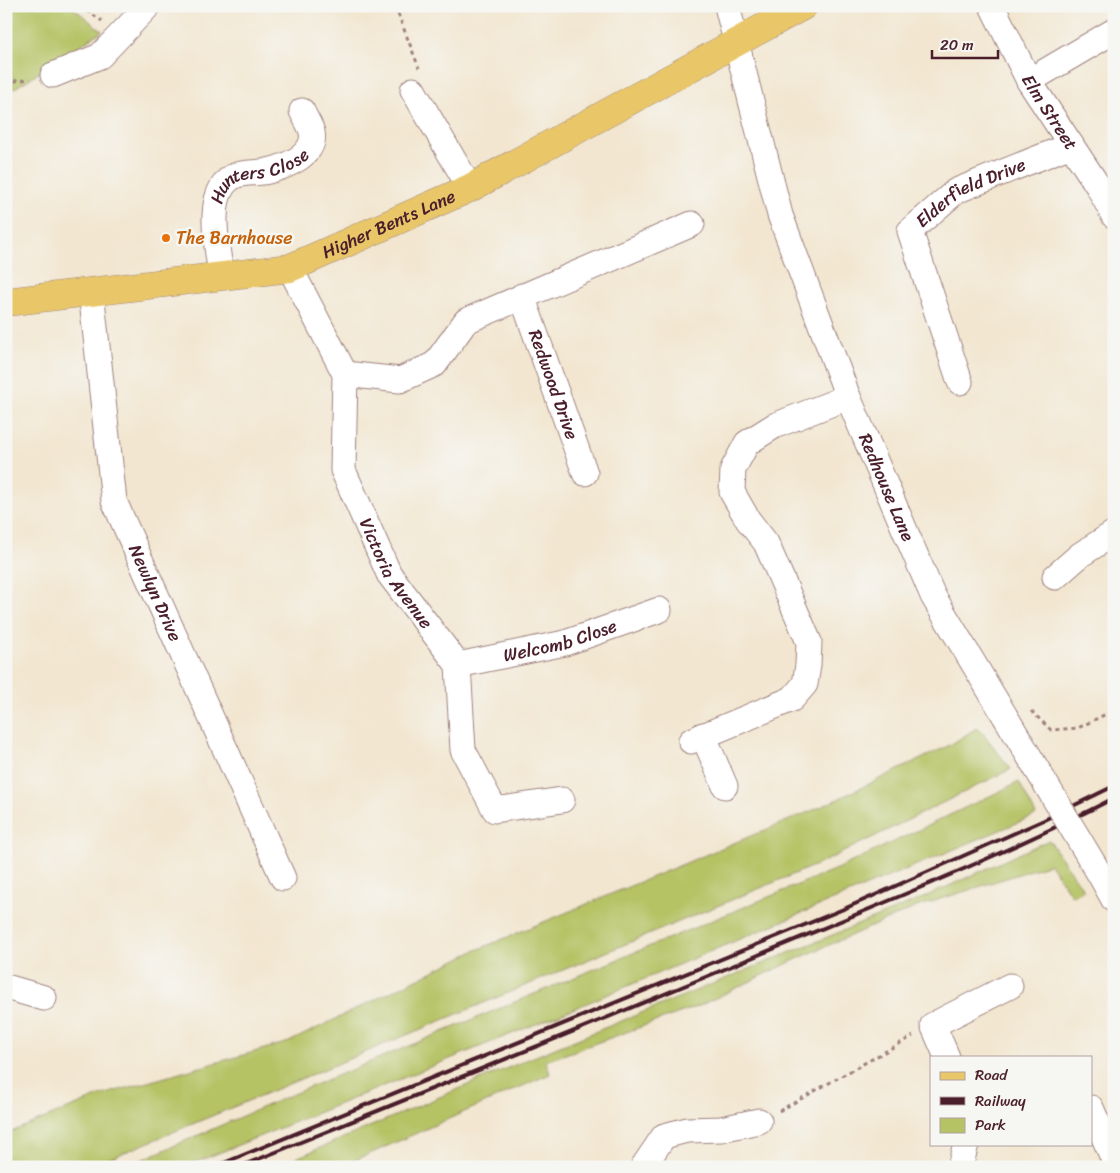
<svg xmlns="http://www.w3.org/2000/svg" width="1120" height="1173" font-family="Sriracha,sans-serif">
  <rect width="100%" height="100%" fill="#f6f6f2"/>
  <filter id="ink" filterUnits="userSpaceOnUse"><feTurbulence type="fractalNoise" baseFrequency=".02" numOctaves="2"/><feDisplacementMap in="SourceGraphic" scale="10" xChannelSelector="R" yChannelSelector="G"/><feConvolveMatrix kernelMatrix="1 2 1 2 8 2 1 2 1" color-interpolation-filters="sRGB"/></filter>
  <filter id="wash" filterUnits="userSpaceOnUse"><feTurbulence type="fractalNoise" baseFrequency=".0096" numOctaves="4" result="noise"/><feDisplacementMap in="SourceGraphic" scale="20" xChannelSelector="R" yChannelSelector="G"/><feGaussianBlur stdDeviation="1.12" result="paint"/><feColorMatrix in="noise" values="0 0 0 0 0 0 0 0 0 0 0 0 0 0 0 0 0 1.4 0 .05"/><feComposite in="paint" operator="in"/></filter>
  <g filter="url(#wash)">
    <rect width="100%" height="100%" fill="#f2e6d0"/>
    <g fill="#b5c365" stroke="#807148">
      <polygon points="6,6 71,6 102,31 6,94"/>
      <polygon points="978,727 1011,769 823,862 89,1167 6,1167 6,1134 102,1095 289,1042 474,951 823,806 950,745"/>
      <polygon points="1019,782 1036,815 568,1011 184,1167 125,1167 300,1091 841,867"/>
      <polygon points="1049,840 1084,890 1072,896 1050,864 919,906 797,959 699,1006 546,1061 550,1074 340,1167 275,1167 543,1053 916,901"/>
    </g>
  </g>
  <g filter="url(#ink)">
    <g fill="none" stroke-linecap="round" stroke-linejoin="round">
      <defs>
        <g id="minor">
          <path id="s1" d="M727,6l53,209 68,182 85,199 72,120"/>
          <path id="s2" d="M992,6l37,75 69,105 16,30"/>
          <polyline points="53,75 100,56 148,6"/>
          <polyline points="1029,81 1114,31"/>
          <polyline points="413,90 470,188"/>
          <path id="s3" d="M290,268l55,106 -2,96 46,104 69,91 5,85 32,60 67,-10"/>
          <path id="s4" d="M221,276c-3,-25 -13,-69 2,-90 11,-17 28,-11 45,-15 17,-4 49,-16 44,-39 -2,-7 -7,-14 -10,-21"/>
          <path id="s5" d="M91,291l23,210 169,377"/>
          <path id="s6" d="M522,296l63,177"/>
          <polyline points="345,374 400,380 435,364 466,321 692,224"/>
          <path id="s7" d="M960,382l-50,-151 46,-40 115,-46"/>
          <polyline points="1055,577 1080,555 1114,533"/>
          <path id="s8" d="M458,665l107,-22 94,-33"/>
          <polyline points="703,735 725,786"/>
          <polyline points="691,741 792,699 805,684 808,665 809,642 766,543 748,520 732,492 733,469 747,443 774,426 848,397"/>
          <polyline points="1099,873 1114,900"/>
          <polyline points="6,987 44,998"/>
          <polyline points="947,1057 933,1025 1010,986"/>
          <polyline points="1091,1108 1114,1160"/>
          <polyline points="643,1167 664,1136 687,1130 721,1129 759,1121"/>
          <polyline points="960,1167 966,1144"/>
        </g>
        <g id="major">
          <path id="s9" d="M6,302l284,-34 180,-80 333,-182"/>
        </g>
      </defs>
      <use href="#minor" stroke="#9e827e" stroke-width="27"/>
      <use href="#major" stroke="#9e827e" stroke-width="29"/>
      <g stroke="#9e827e" stroke-width="3" stroke-dasharray="4 4" stroke-linecap="butt">
        <polyline points="80,6 102,21"/>
        <polyline points="395,6 419,68"/>
        <polyline points="6,82 30,79"/>
        <polyline points="1031,711 1051,730 1078,728 1114,710"/>
        <polyline points="779,1111 913,1036"/>
      </g>
      <use href="#minor" stroke="#fff" stroke-width="25"/>
      <use href="#major" stroke="#e9c769" stroke-width="28"/>
      <g stroke="#4a1f2b" stroke-width="4">
        <polyline points="214,1167 846,908 1044,820 1114,786"/>
        <path d="M239,1167c173,-70 345,-139 517,-211 120,-50 242,-98 358,-158"/>
      </g>
      <defs>
        <polyline id="minor-bridge" points="1005,716 1099,873"/>
      </defs>
      <use href="#minor-bridge" stroke="#9e827e" stroke-width="27" stroke-linecap="butt"/>
      <use href="#minor-bridge" stroke="#fff" stroke-width="25"/>
    </g>
  </g>
  <circle fill="#e8710a" stroke="#f6f6f2" stroke-width="2" cx="166" cy="238" r="5"/>
  <g text-anchor="middle" dominant-baseline="central" stroke-width="5" stroke-linejoin="round" paint-order="stroke">
    <g font-size="18" fill="#4a1f2b" stroke="#f6f6f2">
      <text stroke="none"><textPath href="#s2" startOffset="121">Elm Street</textPath></text>
      <text stroke="none"><textPath href="#s4" startOffset="129">Hunters Close</textPath></text>
      <text stroke="none"><textPath href="#s7" startOffset="232">Elderfield Drive</textPath></text>
      <text stroke="none"><textPath href="#s9" startOffset="394">Higher Bents Lane</textPath></text>
      <text stroke="none"><textPath href="#s6" startOffset="94">Redwood Drive</textPath></text>
      <text stroke="none"><textPath href="#s1" startOffset="508">Redhouse Lane</textPath></text>
      <text stroke="none"><textPath href="#s3" startOffset="332">Victoria Avenue</textPath></text>
      <text stroke="none"><textPath href="#s5" startOffset="312">Newlyn Drive</textPath></text>
      <text stroke="none"><textPath href="#s8" startOffset="105">Welcomb Close</textPath></text>
    </g>
    <g font-size="18" fill="#c56008" stroke="#f6f6f2" text-anchor="start">
      <text x="176" y="238">The Barnhouse</text>
    </g>
  </g>
  <rect width="1120" height="1173" fill="none" stroke="#f6f6f2" stroke-width="25"/>
  <rect x="930" y="1056" width="162" height="90" fill="#f6f6f2" stroke="#b1a0a2"/>
  <rect x="940" y="1072" width="25" height="8" fill="#e9c769" stroke="#b1a0a2"/>
  <text x="975" y="1080" font-size="15" fill="#4a1f2b">Road</text>
  <rect x="940" y="1097" width="25" height="8" fill="#4a1f2b" stroke="#b1a0a2"/>
  <text x="975" y="1106" font-size="15" fill="#4a1f2b">Railway</text>
  <rect x="940" y="1118" width="25" height="15" fill="#b5c365" stroke="#b1a0a2"/>
  <text x="975" y="1130" font-size="15" fill="#4a1f2b">Park</text>
  <path d="M932 50v8h66v-8" fill="none" stroke="#4a1f2b" stroke-width="2.5"/>
  <text x="940" y="50" font-size="15" fill="#4a1f2b" stroke="#f6f6f2" stroke-width="4" paint-order="stroke">20 m</text>
</svg>
